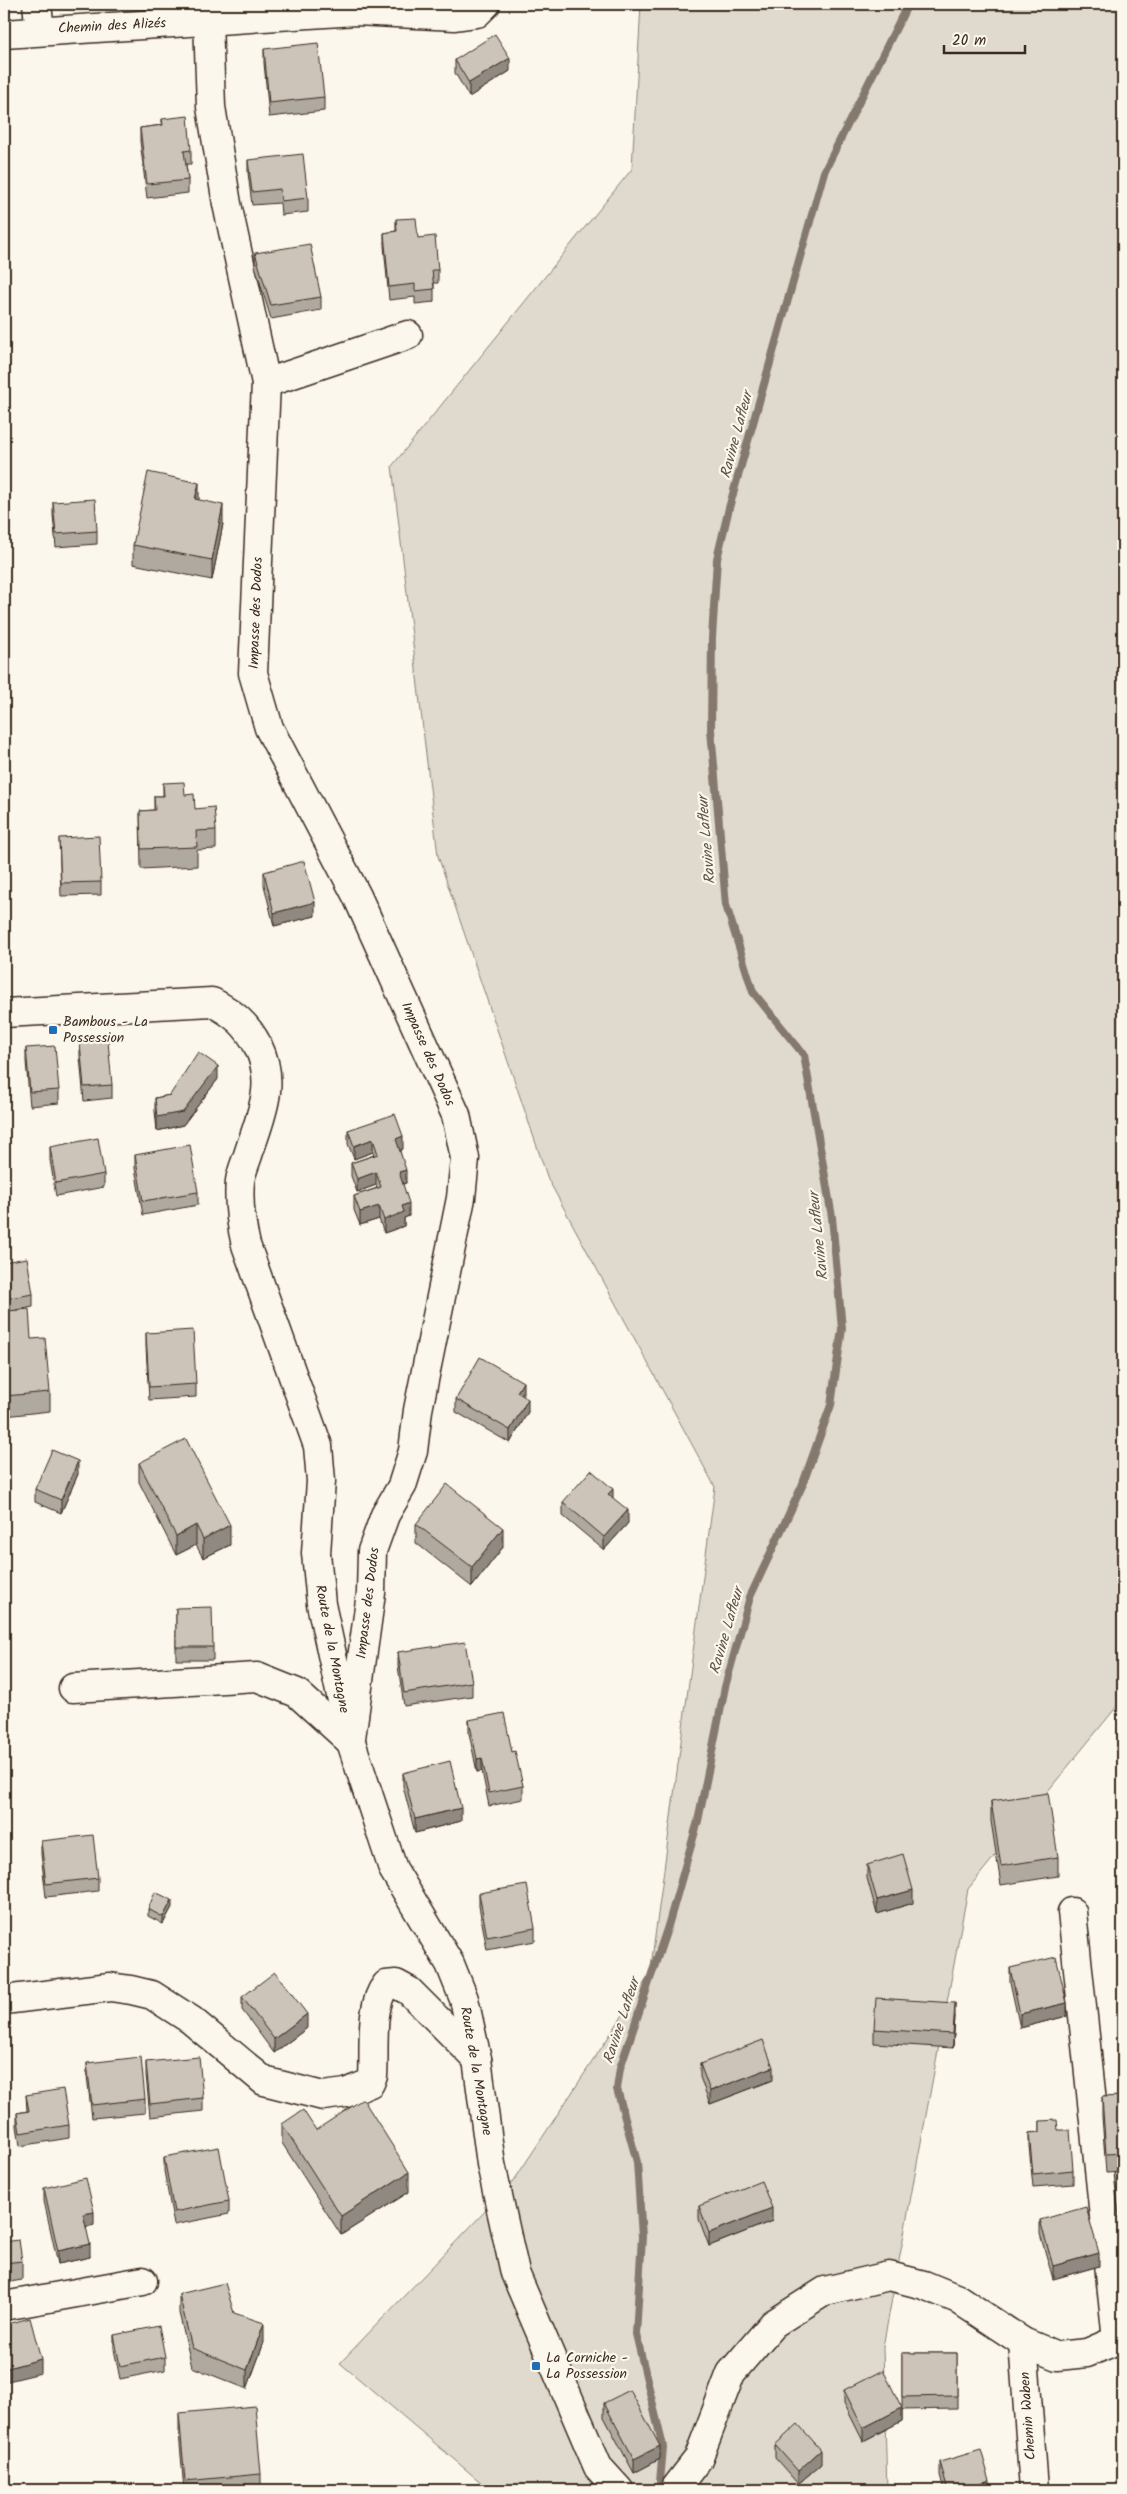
<svg xmlns="http://www.w3.org/2000/svg" width="1127" height="2494" font-family="Kalam,sans-serif">
  <rect width="100%" height="100%" fill="#fbf7ec"/>
  <filter id="ink" filterUnits="userSpaceOnUse"><feTurbulence type="fractalNoise" baseFrequency=".02" numOctaves="2"/><feDisplacementMap in="SourceGraphic" scale="10" xChannelSelector="R" yChannelSelector="G"/><feConvolveMatrix kernelMatrix="1 2 1 2 8 2 1 2 1" color-interpolation-filters="sRGB"/></filter>
  <g filter="url(#ink)">
    <polygon fill="#dfd9ce" stroke="#8d8276" points="641,4 1123,4 1123,1699 968,1889 883,2347 887,2490 490,2490 340,2363 513,2182 650,1974 715,1487 548,1179 438,856 392,466 632,169"/>
    <g fill="none" stroke-linecap="round" stroke-linejoin="round">
      <polyline stroke="#85796d" stroke-width="8" points="660,2482 663,2447 636,2334 642,2237 637,2162 617,2089 620,2068 668,1926 698,1821 725,1687 750,1597 802,1486 831,1405 842,1329 832,1217 804,1055 753,992 726,905 711,730 712,638 717,559 729,508 824,172 908,4"/>
      <defs>
        <g id="minor">
          <polyline points="37,4 40,31"/>
          <polyline points="208,20 211,107 227,204 266,383 253,673 269,728 357,896 456,1115 465,1158 461,1198 418,1410 413,1451 402,1486 385,1515 372,1551 371,1593 351,1738"/>
          <polyline points="4,34 356,11 455,16 477,13 486,4"/>
          <polyline points="266,383 408,335"/>
          <polyline points="73,1688 257,1677 297,1693 351,1742"/>
          <polyline points="1072,1912 1117,2340"/>
          <path d="M4,2000l106,-13 21,3 21,5 39,25 73,61 59,15 23,-3 24,-10 3,-7c2,-27 -4,-70 13,-91l10,-1 13,7 68,68"/>
          <polyline points="4,2306 143,2281"/>
          <polyline points="1023,2342 1034,2490"/>
        </g>
        <g id="secondary">
          <path d="M4,1013l208,-11c21,11 35,22 46,44 19,39 2,71 -10,109 -3,9 -7,18 -8,26 -2,22 1,43 6,64l72,201 3,35 -5,72 5,51 30,138 42,127 57,95 14,35 13,60 14,105 24,109 83,194 21,23"/>
          <polyline points="674,2490 698,2459 731,2373 773,2324 825,2291 889,2276 924,2285 958,2299 1023,2342 1057,2356 1087,2353 1117,2340 1123,2334"/>
        </g>
      </defs>
      <use href="#minor" stroke="#3b2a1e" stroke-width="31"/>
      <use href="#secondary" stroke="#3b2a1e" stroke-width="31"/>
      <use href="#minor" stroke="#fbf7ec" stroke-width="28"/>
      <use href="#secondary" stroke="#fbf7ec" stroke-width="28"/>
    </g>
    <g fill="#afa99f" stroke="#3b2a1e">
      <polygon points="264,49 324,97 324,111 269,117 264,63"/>
      <polygon points="455,60 510,71 469,97 455,73"/>
      <polygon points="162,119 191,150 191,164 186,164 188,180 188,193 147,198 140,141 140,128 162,125"/>
      <polygon points="248,160 308,198 308,212 281,215 280,203 252,205 248,173"/>
      <polygon points="396,219 418,238 438,270 438,283 434,283 434,302 415,304 415,297 389,300 384,246 384,233 396,231"/>
      <polygon points="255,253 321,297 321,310 271,319 255,266"/>
      <polygon points="199,500 223,524 212,580 133,564 133,545"/>
      <polygon points="53,502 97,531 97,544 56,547 53,515"/>
      <polygon points="163,783 185,795 195,809 216,830 216,849 197,850 197,866 141,869 140,811 154,810 154,796 163,796"/>
      <polygon points="59,838 101,882 101,895 61,896"/>
      <polygon points="264,872 315,916 274,926 264,885"/>
      <polygon points="80,1043 112,1085 112,1098 84,1101 80,1057"/>
      <polygon points="26,1048 59,1090 59,1103 30,1106 26,1062"/>
      <polygon points="218,1079 183,1125 157,1131 155,1111 155,1098 170,1095"/>
      <polygon points="348,1130 403,1149 400,1151 406,1183 403,1184 409,1216 404,1218 404,1226 384,1233 379,1219 360,1225 354,1210 354,1196 377,1188 376,1185 357,1192 351,1176 351,1163 374,1155 373,1152 354,1159 348,1144"/>
      <polygon points="50,1147 104,1174 104,1187 56,1196 50,1160"/>
      <polygon points="135,1155 198,1192 198,1205 143,1215 135,1168"/>
      <polygon points="4,1262 33,1294 33,1307 16,1310 31,1339 50,1392 50,1411 5,1416 4,1398 4,1333 9,1333 8,1311 4,1312"/>
      <polygon points="146,1333 196,1384 196,1397 149,1400 146,1346"/>
      <polygon points="523,1395 523,1396 528,1412 510,1443 456,1412 456,1399"/>
      <polygon points="139,1463 230,1545 203,1558 196,1545 176,1555 139,1482"/>
      <polygon points="78,1474 61,1513 35,1502 35,1489"/>
      <polygon points="613,1498 628,1523 604,1550 563,1516 563,1502"/>
      <polygon points="416,1524 503,1547 472,1587 416,1543"/>
      <polygon points="176,1608 213,1647 213,1660 176,1660"/>
      <polygon points="398,1652 472,1682 472,1696 404,1706 398,1666"/>
      <polygon points="469,1720 512,1752 523,1786 523,1799 489,1806 482,1771 477,1772 469,1733"/>
      <polygon points="403,1773 461,1821 415,1833 403,1786"/>
      <polygon points="991,1801 1058,1857 1058,1876 1001,1885 991,1821"/>
      <polygon points="41,1841 98,1878 98,1891 46,1897 41,1854"/>
      <polygon points="867,1865 913,1903 877,1914 867,1878"/>
      <polygon points="479,1893 535,1928 535,1941 487,1950 479,1906"/>
      <polygon points="172,1907 163,1924 148,1916 148,1909"/>
      <polygon points="1010,1968 1067,2016 1020,2028 1010,1982"/>
      <polygon points="242,1997 307,2028 274,2053 242,2010"/>
      <polygon points="955,2016 953,2048 874,2043 874,2029"/>
      <polygon points="146,2062 203,2098 203,2111 150,2117 146,2075"/>
      <polygon points="87,2063 145,2099 145,2113 92,2118 87,2076"/>
      <polygon points="700,2064 773,2080 710,2104 700,2077"/>
      <polygon points="26,2095 69,2125 69,2138 20,2146 17,2126 17,2113 27,2111"/>
      <polygon points="1123,2096 1123,2172 1106,2173 1102,2116 1102,2097"/>
      <polygon points="1040,2121 1058,2130 1073,2170 1073,2184 1033,2187 1029,2146 1029,2133 1040,2132"/>
      <polygon points="282,2124 409,2192 341,2235 282,2143"/>
      <polygon points="164,2157 229,2201 229,2214 174,2225 164,2171"/>
      <polygon points="44,2188 94,2225 86,2227 90,2257 58,2264 44,2201"/>
      <polygon points="699,2206 772,2221 709,2246 699,2219"/>
      <polygon points="1040,2220 1099,2266 1053,2279 1040,2234"/>
      <polygon points="4,2242 22,2261 22,2280 4,2283"/>
      <polygon points="179,2294 234,2313 264,2342 247,2389 192,2367 179,2313"/>
      <polygon points="114,2335 165,2357 165,2370 120,2379 114,2349"/>
      <polygon points="902,2353 957,2353 957,2409 902,2410 902,2421 863,2441 844,2403 844,2390 902,2407"/>
      <polygon points="604,2403 660,2459 634,2473 604,2417"/>
      <polygon points="179,2413 261,2474 261,2490 184,2490 179,2433"/>
      <polygon points="775,2445 821,2464 798,2484 775,2458"/>
      <polygon points="940,2462 990,2490 944,2490 940,2475"/>
    </g>
    <g fill="#8f8982" stroke="#3b2a1e">
      <polygon points="510,58 510,71 469,97 469,83"/>
      <polygon points="199,483 199,502 195,499"/>
      <polygon points="223,505 223,524 212,580 212,560"/>
      <polygon points="315,902 315,916 274,926 274,913"/>
      <polygon points="218,1066 218,1079 183,1125 157,1131 157,1117"/>
      <polygon points="403,1136 403,1149 396,1152 396,1139"/>
      <polygon points="373,1139 373,1152 354,1159 354,1146"/>
      <polygon points="406,1170 406,1183 399,1185 399,1172"/>
      <polygon points="376,1172 376,1185 357,1192 357,1179"/>
      <polygon points="409,1203 409,1216 404,1218 404,1226 384,1233 384,1220 402,1206"/>
      <polygon points="379,1206 379,1219 360,1225 360,1212"/>
      <polygon points="523,1382 523,1395 517,1406 517,1392"/>
      <polygon points="528,1399 528,1412 510,1443 510,1430"/>
      <polygon points="78,1461 78,1474 61,1513 61,1500"/>
      <polygon points="613,1489 613,1502 608,1494"/>
      <polygon points="628,1510 628,1523 604,1550 604,1537"/>
      <polygon points="196,1525 196,1545 176,1555 176,1536"/>
      <polygon points="230,1525 230,1545 203,1558 203,1539"/>
      <polygon points="503,1528 503,1547 472,1587 472,1567"/>
      <polygon points="482,1758 482,1771 477,1772 477,1759"/>
      <polygon points="461,1808 461,1821 415,1833 415,1819"/>
      <polygon points="913,1890 913,1903 877,1914 877,1900"/>
      <polygon points="172,1900 172,1907 163,1924 163,1917"/>
      <polygon points="955,2003 955,2016 953,2048 953,2034"/>
      <polygon points="1067,2003 1067,2016 1020,2028 1020,2014"/>
      <polygon points="307,2014 307,2028 274,2053 274,2039"/>
      <polygon points="773,2067 773,2080 710,2104 710,2091"/>
      <polygon points="409,2172 409,2192 341,2235 341,2216"/>
      <polygon points="772,2208 772,2221 709,2246 709,2233"/>
      <polygon points="94,2212 94,2225 83,2227 83,2214"/>
      <polygon points="90,2244 90,2257 58,2264 58,2251"/>
      <polygon points="1099,2253 1099,2266 1053,2279 1053,2266"/>
      <polygon points="264,2323 264,2342 247,2389 247,2370"/>
      <polygon points="41,2359 41,2373 4,2382 4,2369"/>
      <polygon points="902,2408 902,2421 863,2441 863,2428"/>
      <polygon points="660,2446 660,2459 634,2473 634,2459"/>
      <polygon points="821,2450 821,2464 798,2484 798,2471"/>
      <polygon points="990,2481 990,2490 959,2490"/>
    </g>
    <g fill="#ccc4b9" stroke="#3b2a1e">
      <polygon points="495,34 510,58 469,83 455,60"/>
      <polygon points="318,43 324,97 269,103 264,49"/>
      <polygon points="188,116 191,150 184,151 188,180 147,184 140,128 163,125 162,119"/>
      <polygon points="303,154 308,198 281,201 280,189 252,192 248,160"/>
      <polygon points="416,218 418,238 435,236 438,270 432,270 434,289 415,291 415,284 389,287 384,233 397,231 396,219"/>
      <polygon points="310,244 321,297 271,305 255,253"/>
      <polygon points="148,472 199,483 195,499 223,505 212,560 133,545"/>
      <polygon points="95,499 97,531 56,534 53,502"/>
      <polygon points="184,782 185,795 194,794 195,809 214,807 216,830 196,831 197,847 141,849 140,811 155,810 154,796 164,796 163,783"/>
      <polygon points="99,836 101,882 61,883 59,838"/>
      <polygon points="304,861 315,902 274,913 264,872"/>
      <polygon points="108,1041 112,1085 84,1087 80,1043"/>
      <polygon points="55,1046 59,1090 30,1092 26,1048"/>
      <polygon points="198,1052 218,1066 183,1112 157,1117 155,1098 170,1095"/>
      <polygon points="395,1114 403,1136 396,1139 406,1170 399,1172 409,1203 402,1206 404,1212 384,1220 379,1206 360,1212 354,1196 381,1187 376,1172 357,1179 351,1163 378,1154 373,1139 354,1146 348,1130"/>
      <polygon points="98,1138 104,1174 56,1183 50,1147"/>
      <polygon points="190,1145 198,1192 143,1201 135,1155"/>
      <polygon points="27,1258 33,1294 4,1299 4,1262"/>
      <polygon points="29,1309 31,1339 45,1338 50,1392 5,1396 4,1379 4,1333 10,1333 8,1311"/>
      <polygon points="193,1330 196,1384 149,1387 146,1333"/>
      <polygon points="480,1357 523,1382 517,1392 528,1399 510,1430 456,1399"/>
      <polygon points="186,1439 230,1525 203,1539 196,1525 176,1536 139,1463"/>
      <polygon points="52,1450 78,1461 61,1500 35,1489"/>
      <polygon points="591,1470 613,1489 608,1494 628,1510 604,1537 563,1502"/>
      <polygon points="447,1484 503,1528 472,1567 416,1524"/>
      <polygon points="212,1607 213,1647 176,1647 176,1608"/>
      <polygon points="465,1642 472,1682 404,1693 398,1652"/>
      <polygon points="504,1713 512,1752 515,1751 523,1786 489,1793 482,1758 477,1759 469,1720"/>
      <polygon points="450,1761 461,1808 415,1819 403,1773"/>
      <polygon points="1048,1793 1058,1857 1001,1866 991,1801"/>
      <polygon points="93,1835 98,1878 46,1884 41,1841"/>
      <polygon points="903,1854 913,1890 877,1900 867,1865"/>
      <polygon points="527,1885 535,1928 487,1937 479,1893"/>
      <polygon points="155,1892 172,1900 163,1917 148,1909"/>
      <polygon points="1056,1957 1067,2003 1020,2014 1010,1968"/>
      <polygon points="275,1972 307,2014 274,2039 242,1997"/>
      <polygon points="876,1998 955,2003 953,2034 874,2029"/>
      <polygon points="763,2040 773,2067 710,2091 700,2064"/>
      <polygon points="141,2057 145,2099 92,2105 87,2063"/>
      <polygon points="199,2057 203,2098 150,2104 146,2062"/>
      <polygon points="63,2089 69,2125 20,2133 17,2113 29,2111 26,2095"/>
      <polygon points="1123,2096 1123,2153 1106,2154 1102,2097"/>
      <polygon points="363,2099 409,2172 341,2216 282,2124 303,2110 316,2130"/>
      <polygon points="1057,2120 1058,2130 1070,2130 1073,2170 1033,2174 1029,2133 1040,2132 1040,2121"/>
      <polygon points="219,2147 229,2201 174,2212 164,2157"/>
      <polygon points="86,2178 94,2212 83,2214 90,2244 58,2251 44,2188"/>
      <polygon points="761,2181 772,2208 709,2233 699,2206"/>
      <polygon points="1086,2207 1099,2253 1053,2266 1040,2220"/>
      <polygon points="19,2240 22,2261 4,2263 4,2242"/>
      <polygon points="225,2283 234,2313 264,2323 247,2370 192,2348 179,2294"/>
      <polygon points="30,2318 41,2359 4,2369 4,2325"/>
      <polygon points="159,2326 165,2357 120,2366 114,2335"/>
      <polygon points="902,2353 957,2353 957,2396 902,2397"/>
      <polygon points="883,2370 902,2408 863,2428 844,2390"/>
      <polygon points="630,2390 660,2446 634,2459 604,2403"/>
      <polygon points="255,2406 261,2474 185,2481 179,2413"/>
      <polygon points="798,2424 821,2450 798,2471 775,2445"/>
      <polygon points="981,2450 990,2481 959,2490 948,2490 940,2462"/>
    </g>
  </g>
  <g fill="#1f6fb2" stroke="#fbf7ec" stroke-width="2">
    <rect x="48" y="1025" width="10" height="10" rx="2.5"/>
    <rect x="531" y="2361" width="10" height="10" rx="2.5"/>
  </g>
  <g text-anchor="middle" dominant-baseline="central" stroke-width="4.5" stroke-linejoin="round" paint-order="stroke">
    <g font-size="14" fill="#3b2a1e" stroke="#fbf7ec">
      <text transform="translate(112 26) rotate(-3)">Chemin des Alizés</text>
      <text transform="translate(256 613) rotate(-88)">Impasse des Dodos</text>
      <text transform="translate(428 1054) rotate(66)">Impasse des Dodos</text>
      <text transform="translate(368 1603) rotate(-83)">Impasse des Dodos</text>
      <text transform="translate(332 1649) rotate(79)">Route de la Montagne</text>
      <text transform="translate(476 2071) rotate(80)">Route de la Montagne</text>
      <text transform="translate(1028 2416) rotate(-94)">Chemin Waben</text>
    </g>
    <g font-size="14" fill="#3b2a1e" stroke="#fbf7ec" text-anchor="start">
      <text x="63" y="1022">Bambous - La<tspan x="63" dy="16">Possession</tspan></text>
      <text x="546" y="2358">La Corniche -<tspan x="546" dy="16">La Possession</tspan></text>
    </g>
    <g font-size="15" font-style="italic" fill="#605246" stroke="#fbf7ec">
      <text transform="translate(737 435) rotate(-75)">Ravine Lafleur</text>
      <text transform="translate(707 840) rotate(-95)">Ravine Lafleur</text>
      <text transform="translate(819 1236) rotate(-96)">Ravine Lafleur</text>
      <text transform="translate(727 1631) rotate(-74)">Ravine Lafleur</text>
      <text transform="translate(622 2021) rotate(-72)">Ravine Lafleur</text>
    </g>
  </g>
  <rect width="1127" height="2494" fill="none" stroke="#fbf7ec" stroke-width="20"/>
  <rect x="10" y="10" width="1107" height="2474" fill="none" stroke="#3b2a1e" stroke-width="2" filter="url(#ink)"/>
  <path d="M944 45v8h81v-8" fill="none" stroke="#3b2a1e" stroke-width="2.5"/>
  <text x="952" y="45" font-size="15" fill="#3b2a1e" stroke="#fbf7ec" stroke-width="4" paint-order="stroke">20 m</text>
</svg>
